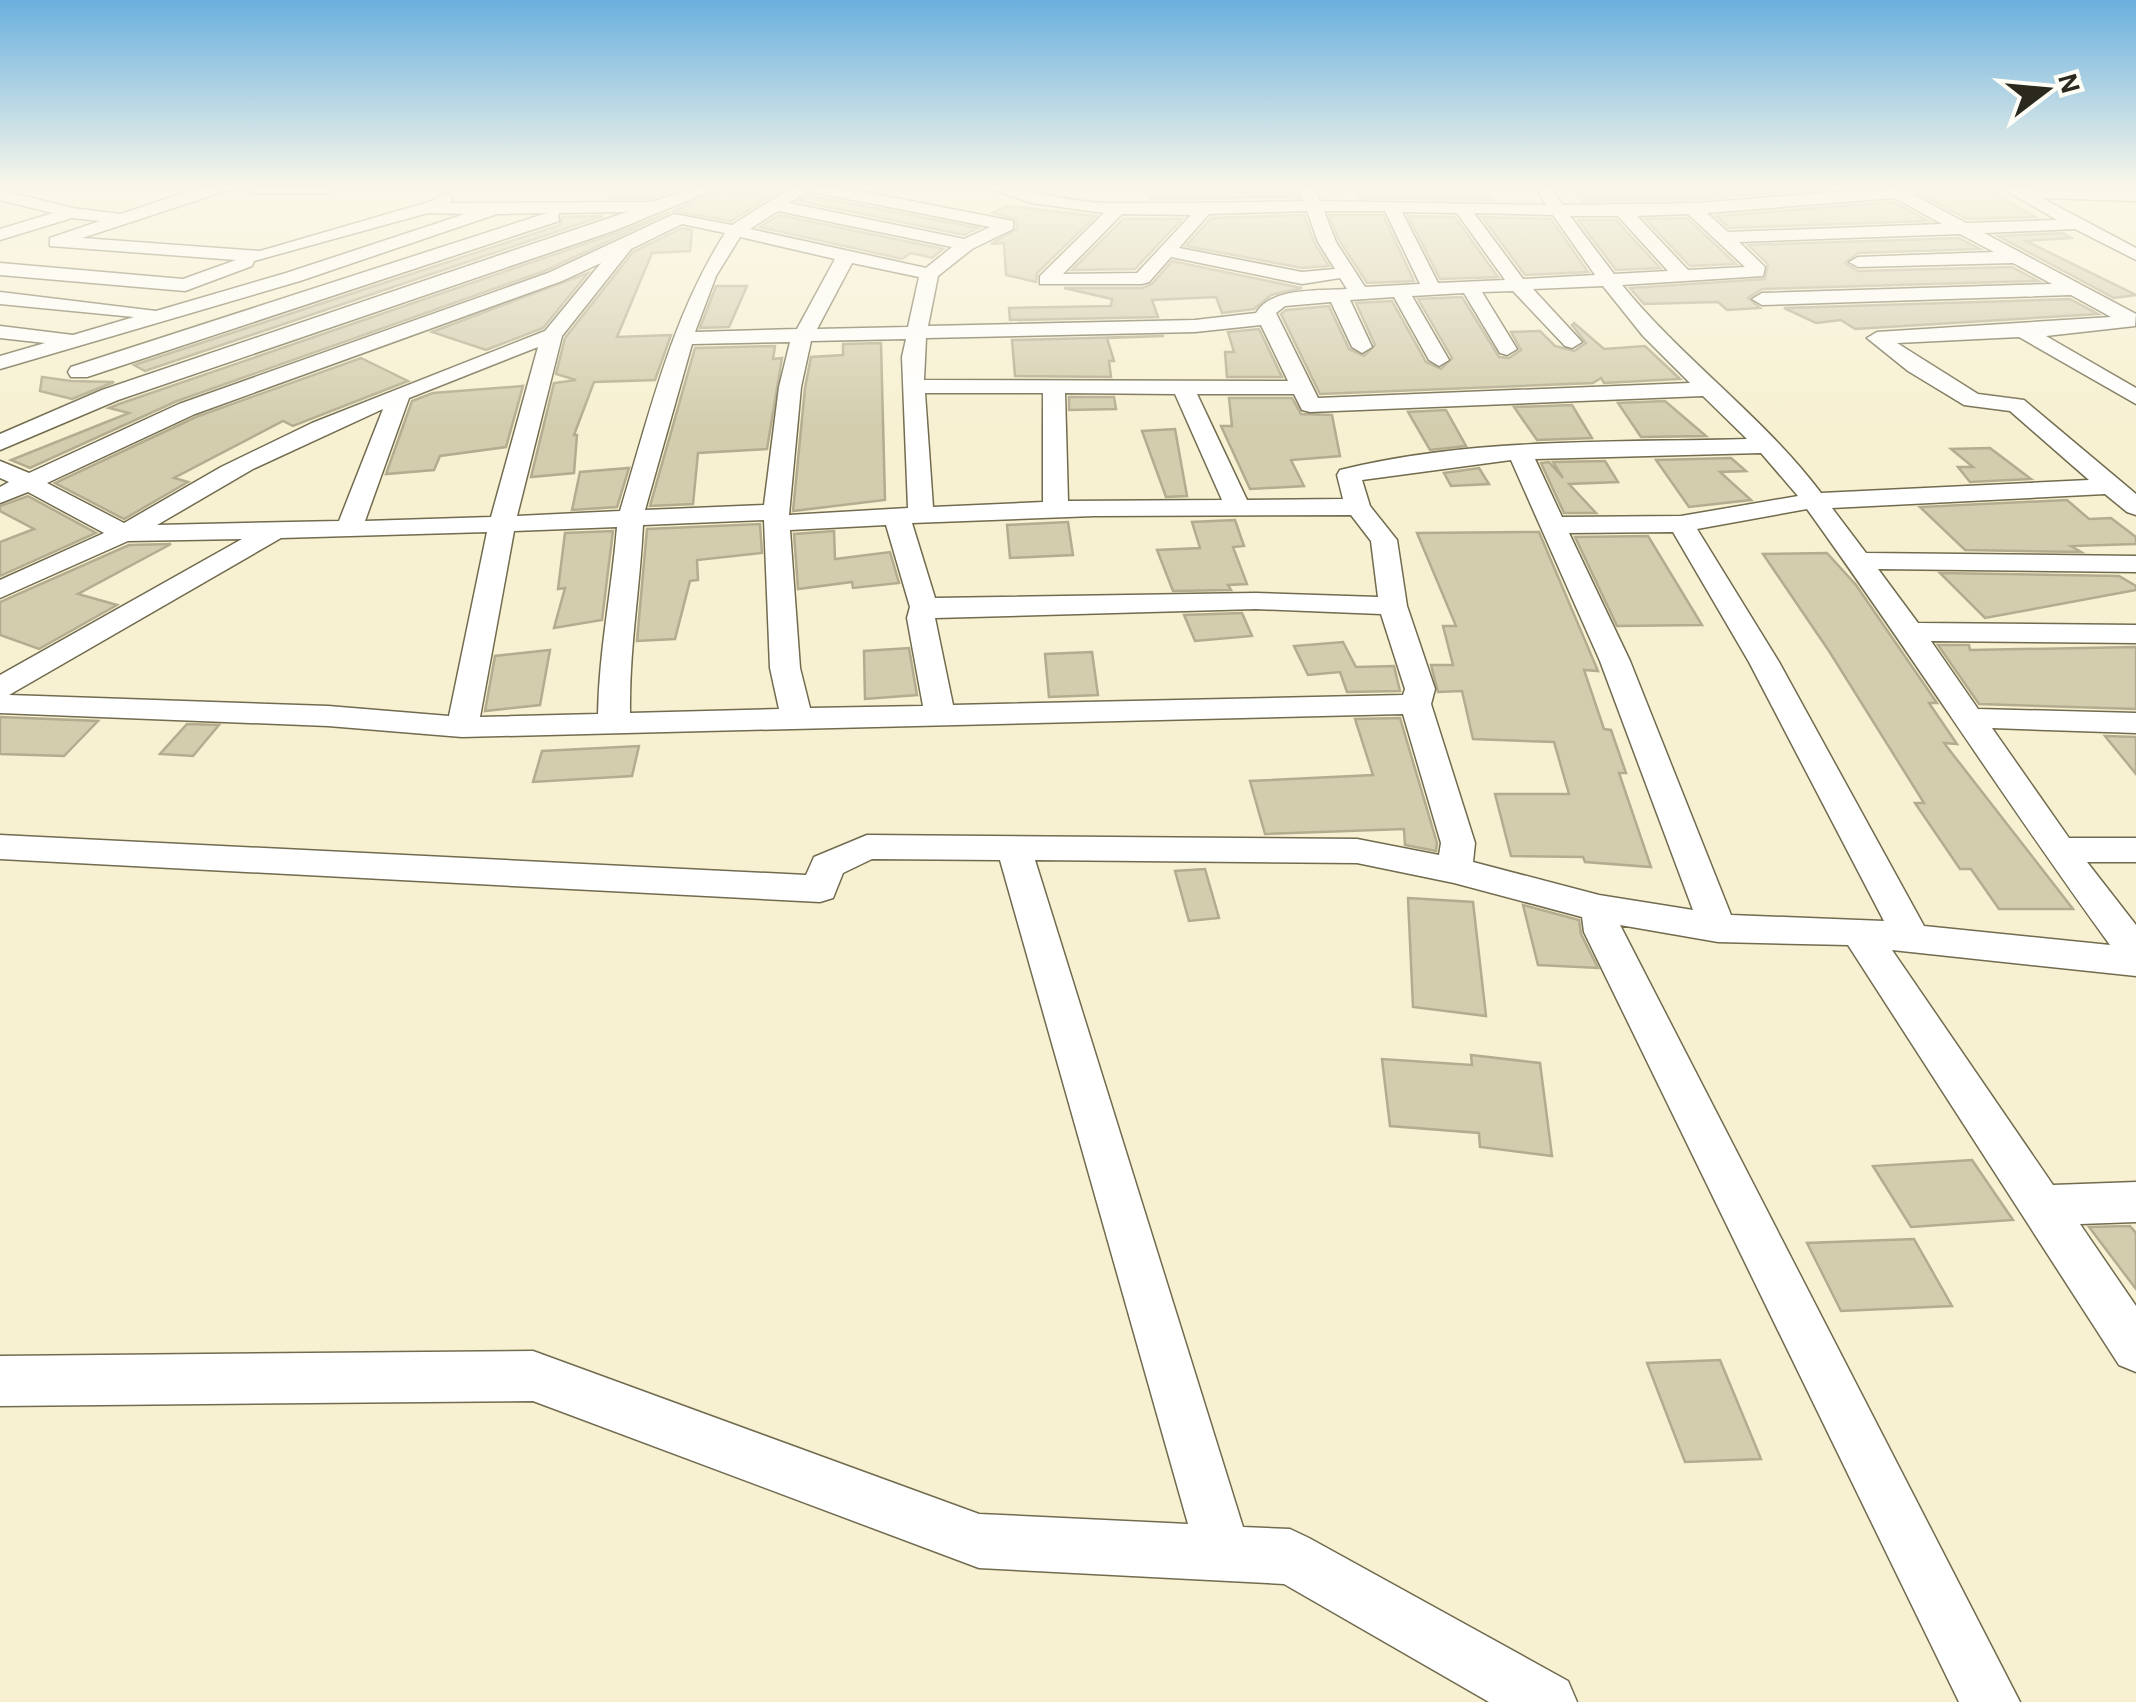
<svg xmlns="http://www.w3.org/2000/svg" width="2136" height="1702" font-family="'Alegreya Sans',sans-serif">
  <rect width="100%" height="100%" fill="#f7f0d1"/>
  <g fill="#d3cdae" stroke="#b3ac8f" stroke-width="2.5">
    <polygon points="642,187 683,187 650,198 609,198 608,188"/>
    <polygon points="759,187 785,187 731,221 673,211 724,188 750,196"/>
    <polygon points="1271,187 1271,190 1295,191 1298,197 1149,199 1148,189"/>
    <polygon points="1354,187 1461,187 1464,191 1483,191 1494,200 1359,198"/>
    <polygon points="1572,187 1848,187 1696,199 1581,201"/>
    <polygon points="1907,187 1984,187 2035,217 1967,219"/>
    <polygon points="809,195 812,196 978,228 964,235 799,201"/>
    <polygon points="1894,202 1928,221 1729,228 1716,216"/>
    <polygon points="1006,206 1096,216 1037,273 1036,282 1006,275 1004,243 991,244 1017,229 1016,219 993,213"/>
    <polygon points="670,212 547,270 177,401 30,468 11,460 129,413 109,408 119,404 617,233"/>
    <polygon points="779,215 943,249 932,258 911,253 902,259 760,227"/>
    <polygon points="1304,215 1315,244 1329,266 1302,268 1186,246 1211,218"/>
    <polygon points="1329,215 1383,215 1414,281 1367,283 1339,240"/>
    <polygon points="603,216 145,371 134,365 560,225 562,217"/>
    <polygon points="1408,216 1455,217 1498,277 1440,279"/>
    <polygon points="1482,217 1551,219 1588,272 1525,275"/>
    <polygon points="1687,218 1736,264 1690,266 1645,219"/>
    <polygon points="1123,219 1182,219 1135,269 1072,270"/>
    <polygon points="1578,220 1616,220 1660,268 1616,270"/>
    <polygon points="682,228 692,230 690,251 652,253 617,337 671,335 655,380 594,382 574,435 577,435 574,473 531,477 554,383 576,380 556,374 565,338 633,252"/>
    <polygon points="2063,233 2071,238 2026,241 2136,295 2114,298 1998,236"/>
    <polygon points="1959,238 1980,249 1858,253 1845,263 1858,271 2012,267 2038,281 1762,289 1748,298 1760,308 1727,310 1718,302 1644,304 1630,288 1765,279 1768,264 1748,245"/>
    <polygon points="1172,261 1302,288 1271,295 1254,309 1222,313 1216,297 1152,300 1158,317 1010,320 1009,308 1111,306 1112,299 1064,288 1143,288 1152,284"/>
    <polygon points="588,273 543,328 486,350 432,332"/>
    <polygon points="716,286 747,286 729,327 700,328"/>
    <polygon points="1462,297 1499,357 1509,358 1521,350 1511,332 1540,331 1555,346 1574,351 1586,343 1572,325 1574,323 1604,349 1645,346 1680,379 1604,383 1601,378 1593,383 1320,394 1281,314 1286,310 1329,306 1349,349 1364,356 1375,345 1356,303 1392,301 1426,362 1441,369 1452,358 1418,299"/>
    <polygon points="2070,299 2098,314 1855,329 1841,320 1816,323 1784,308"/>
    <polygon points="1259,329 1282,377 1227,377 1225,352 1234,352 1228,332"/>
    <polygon points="1164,336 1107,338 1114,361 1109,361 1111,377 1015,376 1012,340"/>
    <polygon points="881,343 885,500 793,511 805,388 811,357 843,355 843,344"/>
    <polygon points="775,346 773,359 782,358 767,449 698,453 693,504 650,506 695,348"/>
    <polygon points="361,358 408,381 293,426 283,421 174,478 188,482 124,519 55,483 196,417"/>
    <polygon points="42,377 71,381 114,382 72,399 40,391"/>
    <polygon points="523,386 506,447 440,456 434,470 386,474 412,401 433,393"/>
    <polygon points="1069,397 1114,397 1116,409 1069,410"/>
    <polygon points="1229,398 1292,398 1301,414 1332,415 1340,456 1291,460 1304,486 1250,489 1221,426 1232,426"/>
    <polygon points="1665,401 1706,436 1641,437 1618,403"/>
    <polygon points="1572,405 1592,438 1537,440 1514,407"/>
    <polygon points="1446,410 1466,446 1430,450 1408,412"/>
    <polygon points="1175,429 1187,496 1166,497 1142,431"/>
    <polygon points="1990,448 2031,479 1970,482 1958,467 1973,467 1951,449"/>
    <polygon points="1731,458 1746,471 1720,472 1751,500 1689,507 1656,460"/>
    <polygon points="1605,461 1618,482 1569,484 1596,513 1564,513 1541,463 1549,462 1563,478 1553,462"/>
    <polygon points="629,468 617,507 572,510 580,472"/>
    <polygon points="1479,468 1489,484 1451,486 1444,473"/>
    <polygon points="28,496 96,533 0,576 0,542 34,529 0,511 0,506"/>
    <polygon points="2067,500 2089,519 2111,518 2136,537 2136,544 2071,546 2081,552 1965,550 1920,507"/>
    <polygon points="1235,520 1244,546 1233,547 1247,584 1228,585 1231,590 1173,591 1157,550 1200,548 1192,522"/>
    <polygon points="1068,522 1073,555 1010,558 1007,525"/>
    <polygon points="760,524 762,553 697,560 698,580 690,581 675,639 637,641 647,529"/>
    <polygon points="613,531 602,620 554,628 565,588 558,589 565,533"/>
    <polygon points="834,531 835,559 890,552 899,583 853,588 852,582 798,589 794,534"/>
    <polygon points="1539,532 1598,671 1584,670 1604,729 1611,730 1626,773 1619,773 1651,867 1585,862 1583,857 1511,856 1495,794 1569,794 1554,742 1473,739 1462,691 1438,692 1431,665 1453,665 1443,626 1456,626 1417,533"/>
    <polygon points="1648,536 1702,625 1617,626 1575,537"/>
    <polygon points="171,544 78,594 117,605 39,649 0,635 0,602 129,545"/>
    <polygon points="1827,553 1856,585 1937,703 1929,703 1957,744 1944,743 2073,909 1999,909 1971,869 1960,869 1915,803 1924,803 1829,651 1763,554"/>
    <polygon points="1940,573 2119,576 2136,586 2136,590 1985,618"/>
    <polygon points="1242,613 1252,636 1195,641 1184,615"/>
    <polygon points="1343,642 1356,667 1394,666 1400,691 1347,692 1340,672 1308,675 1294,646"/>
    <polygon points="1938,645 1969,645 1970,650 2136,647 2136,709 1979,704"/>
    <polygon points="909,648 917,695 865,699 864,651"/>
    <polygon points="550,650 540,705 485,711 495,656"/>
    <polygon points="1092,652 1098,695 1049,697 1045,654"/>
    <polygon points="0,717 98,721 64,756 0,754"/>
    <polygon points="1400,718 1437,843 1436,851 1405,845 1404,829 1265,834 1250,781 1373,775 1355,719"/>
    <polygon points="187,724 219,725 193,756 160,754"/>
    <polygon points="2105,736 2136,737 2136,774"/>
    <polygon points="639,746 632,776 533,782 542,751"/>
    <polygon points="1205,869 1219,918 1189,921 1175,871"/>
    <polygon points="1408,898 1473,902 1486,1016 1413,1007"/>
    <polygon points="1523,905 1579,920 1581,934 1598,968 1538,965"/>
    <polygon points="1471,1055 1540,1063 1552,1156 1480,1147 1479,1133 1390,1126 1382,1059 1472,1065"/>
    <polygon points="1972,1160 2013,1220 1911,1227 1873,1166"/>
    <polygon points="2130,1226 2136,1233 2136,1289 2089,1227"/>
    <polygon points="1914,1239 1952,1306 1841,1311 1807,1243"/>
    <polygon points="1720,1360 1761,1459 1685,1462 1647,1363"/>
  </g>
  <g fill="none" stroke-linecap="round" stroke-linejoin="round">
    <defs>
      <g id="minor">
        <polygon points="238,187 82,238 260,251 432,201 445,193 453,198 449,203 651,202 696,187 720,187 616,230 118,400 0,450 0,434 102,390 627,212 558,213 559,221 87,377 71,377 68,372 71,367 547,213 497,214 300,281 0,369 0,356 45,343 0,338 0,326 73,335 134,317 0,304 0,292 156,311 286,273 465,214 428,213 254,261 252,266 185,291 0,275 0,263 183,279 236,260 50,246 50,238 100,221 72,218 0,240 0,229 53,213 0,200 0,190 72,208 121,214 198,188"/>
        <path d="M792,187h47l174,34v8l-41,20 -34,27 -10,50 267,-6 61,-7c15,-26 63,-22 91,-24l-7,-11 -38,6 -131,-27 -22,25 -7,2h-102v-8l64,-63 -72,-10 -47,-16c42,0 82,16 124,16 64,0 129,0 194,-2l-5,-14h16l6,14 226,4 -11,-18h16l12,18 133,-2 203,-16 67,36 91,-3 -57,-33 136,4v10l-94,-3 94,50v12l-61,-31 -91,4 152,81 -1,12 -89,10 90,52v16l-117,-67 -122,6 81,51 46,6 112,94v21l-9,-3 -22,-18 -273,14 34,45 270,3v16l-258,-3 40,54 218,2v18l-205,-2 47,68 158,4v20l-144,-5 77,110h67v24h-49l49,63v51l-244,-26 161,235 83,-3v40l-56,2 56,82v66l-17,-7 -271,-420 -130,-3 -98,-17 400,777h-61l-375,-770 -2,-15 -128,-34 -97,-20 -322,-3 208,667 47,2 19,9 259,143 9,21h-88l-205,-118 -305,-16 -446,-167 -533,5v-50l533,-5 446,163 209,10 -188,-664 -128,-1 -29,14 -10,25 -13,4 -820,-43v-24l806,40 8,-18 53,-22 490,4 82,16 2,-12 -38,-129 -941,23 -134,-11 -328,-13v-38l242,-136 -114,2 -128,57v-18l104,-47 -76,-41 -28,11v-16l9,-5 -9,-4v-17l29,12 150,-69 369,-131 126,-59 58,11zM808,191l5,1 177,35 -26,12 -175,-36zM1895,198l47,26 -214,8 -21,-19zM778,211l174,36 -26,21 -176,-39zM1307,211l11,31 17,27 -33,3 -123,-24 30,-34zM1324,211h61l35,73 -55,3 -29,-45zM1402,212l55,1 48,67 -67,3zM1474,213l79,2 42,60 -72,4zM1122,214l69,1 -54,58 -74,1zM1688,214l57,53 -57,3 -51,-54zM1570,216h48l50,55 -54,3zM682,224l43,9c-54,85 -76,183 -105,278l-103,5 45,-180 69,-87zM1960,234l34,18 -136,5 -9,5 9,5 155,-4 39,21 -290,9 -10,6 10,6 309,-10 40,22 -234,15 -10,6 41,33 56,34 46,6 79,69 -268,13c-58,-77 -138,-133 -199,-208l141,-9 2,-9 -26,-25zM740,237l95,22 -38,70 -102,3 21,-56zM601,263l-56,68 -233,92 -91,44 -97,56 -77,-40 148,-69 367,-133zM852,263l67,14 -11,50 -91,2zM1603,286l40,50 47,47 -372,15 -42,-85 9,-7 46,-4 21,45 10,6 10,-6 -22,-47 44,-3 35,63 10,6 10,-6 -37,-64 52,-3 36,60 7,2 10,-6 -35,-57 31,-1 52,55 7,2 10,-6 -49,-53zM1261,325l27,56 -364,-1 2,-42 269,-6zM906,339l-4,18 6,151 -119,7 12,-128 10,-46zM790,342l-11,45 -15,118 -119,5 47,-166zM538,347l-47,170 -126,4 44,-123zM925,393h118v109l-110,5zM1065,393l110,1 47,106 -154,1zM1197,394h97l8,16 8,2 393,-16 44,43c-135,4 -274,-2 -407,31l-3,5 6,24 -96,1zM383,409l-44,112 -182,4 96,-56zM1761,453l37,43 -117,20 -119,1 -27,-58zM1511,460l89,201 93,249 -94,-15 -126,-33 2,-19 -44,-139 4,-15 -28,-83 -10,-66 -27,-34 -8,-26zM1807,509c103,143 198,292 303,436l-186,-19 -145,-264 -82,-133zM1351,515l20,26 7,56 -122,-4 -321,5 -23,-75 182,-7zM764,520l6,148 9,41 -149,4c-1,-63 10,-125 13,-188zM886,525l24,82 -3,11 16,88 -113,2 -10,-40 -10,-138zM617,527c-5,62 -18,124 -19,187l-118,3 34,-186zM487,532l-38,184 -121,-10 -319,-11 272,-157zM1673,532l76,130 135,259 -153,-6 -101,-254 -61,-128zM1256,609l125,5 24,75 -2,6 -450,10 -18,-87z"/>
      </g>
      <polygon id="tertiary" points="243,187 338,187 328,193 253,193"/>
    </defs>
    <use href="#minor" stroke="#716b4f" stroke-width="3"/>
    <use href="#tertiary" stroke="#716b4f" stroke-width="3"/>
    <use href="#minor" fill="#fff" fill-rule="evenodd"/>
    <use href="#tertiary" fill="#fff" fill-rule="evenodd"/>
  </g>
  <linearGradient id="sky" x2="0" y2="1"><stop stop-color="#6ab0de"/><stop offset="0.44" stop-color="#fbf8ea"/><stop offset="1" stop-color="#fbf8ea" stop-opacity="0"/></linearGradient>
  <rect width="2136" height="426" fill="url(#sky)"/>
  <g transform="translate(2046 90) rotate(74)" stroke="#fefdf6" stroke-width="8" paint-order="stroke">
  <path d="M0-8L18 38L0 25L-18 38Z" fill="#2b291d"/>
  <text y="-15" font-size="28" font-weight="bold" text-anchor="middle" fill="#2b291d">N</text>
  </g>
</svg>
